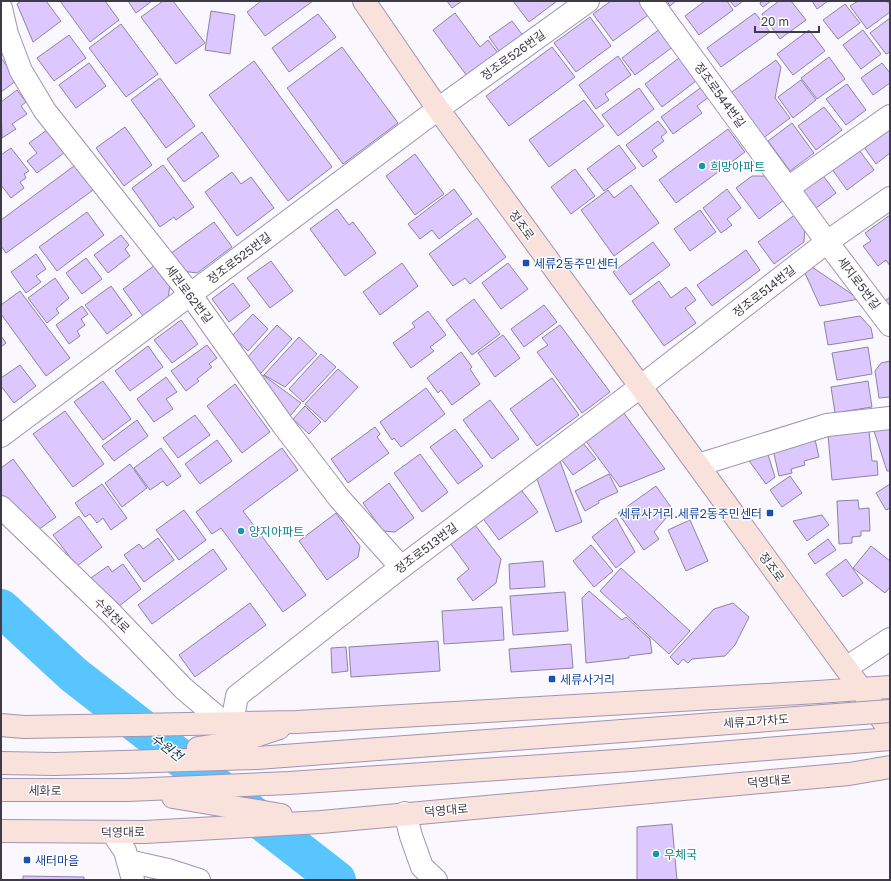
<svg xmlns="http://www.w3.org/2000/svg" width="891" height="881" font-family="'Golos Text','Noto Sans KR',sans-serif">
  <rect width="100%" height="100%" fill="#faf7fe"/>
  <g fill="none" stroke-linecap="round" stroke-linejoin="round">
    <polyline stroke="#59c5fe" stroke-width="38" points="1,608 74,675 337,880"/>
  </g>
  <g fill="#dcc8fe" stroke="#8e84a0">
    <polygon points="21,1 46,1 61,21 33,42 17,4"/>
    <polygon points="60,1 105,1 119,20 90,42"/>
    <polygon points="128,1 152,1 136,13"/>
    <polygon points="163,1 173,1 205,43 176,64 141,17"/>
    <polygon points="261,1 313,1 265,36 247,12"/>
    <polygon points="447,1 462,1 452,8"/>
    <polygon points="513,1 557,1 529,22"/>
    <polygon points="611,1 642,1 651,13 613,41 593,14"/>
    <polygon points="667,1 676,1 670,6"/>
    <polygon points="705,1 727,1 733,10 699,35 685,16"/>
    <polygon points="730,1 743,1 735,7"/>
    <polygon points="761,1 771,1 763,7 760,4"/>
    <polygon points="779,1 791,1 806,20 780,39 762,14"/>
    <polygon points="812,1 828,1 817,9"/>
    <polygon points="858,1 887,1 890,5 890,12 867,29 850,6"/>
    <polygon points="845,4 860,23 838,39 823,20"/>
    <polygon points="211,11 235,15 230,54 205,50"/>
    <polygon points="455,13 480,47 488,40 498,53 467,76 433,30"/>
    <polygon points="755,13 770,32 721,67 707,48"/>
    <polygon points="318,14 336,37 289,72 272,48"/>
    <polygon points="590,17 611,46 576,72 554,43"/>
    <polygon points="890,18 890,52 886,54 870,33"/>
    <polygon points="512,21 524,37 501,54 489,37"/>
    <polygon points="121,24 158,74 126,97 89,48"/>
    <polygon points="661,28 674,46 635,75 622,58"/>
    <polygon points="809,30 825,51 793,75 777,54"/>
    <polygon points="863,30 881,54 861,69 843,45"/>
    <polygon points="69,35 86,58 54,81 37,58"/>
    <polygon points="342,47 398,123 343,164 287,88"/>
    <polygon points="552,47 575,77 509,126 486,96"/>
    <polygon points="618,56 631,75 605,94 609,100 596,109 579,85"/>
    <polygon points="829,57 845,79 817,99 801,78"/>
    <polygon points="1,58 17,80 1,92"/>
    <polygon points="679,58 696,81 662,107 645,84"/>
    <polygon points="776,60 781,67 775,98 790,118 762,139 729,94"/>
    <polygon points="254,61 332,167 288,201 209,95"/>
    <polygon points="89,63 106,86 76,108 59,85"/>
    <polygon points="882,63 890,73 890,83 873,95 861,78"/>
    <polygon points="160,78 195,126 166,148 131,100"/>
    <polygon points="801,80 816,100 793,118 778,97"/>
    <polygon points="847,84 866,110 846,125 826,99"/>
    <polygon points="703,86 710,96 697,106 702,113 673,134 661,117"/>
    <polygon points="639,88 654,109 618,136 602,115"/>
    <polygon points="17,90 26,102 21,106 27,114 12,124 16,129 2,138 1,102"/>
    <polygon points="584,100 604,126 549,167 529,140"/>
    <polygon points="824,107 842,130 816,150 798,126"/>
    <polygon points="658,121 667,132 661,137 664,141 652,150 657,157 643,167 626,145"/>
    <polygon points="884,121 890,130 890,153 876,164 859,140"/>
    <polygon points="792,123 814,153 790,171 768,141"/>
    <polygon points="51,127 68,150 37,173 27,161 37,153 29,143"/>
    <polygon points="125,127 152,165 124,186 96,148"/>
    <polygon points="728,129 745,152 676,203 659,180"/>
    <polygon points="202,132 219,156 184,182 167,159"/>
    <polygon points="619,145 636,168 604,191 587,169"/>
    <polygon points="856,146 874,170 847,190 829,165"/>
    <polygon points="11,148 29,171 24,174 26,178 20,182 24,188 11,198 1,185 1,155"/>
    <polygon points="415,154 444,194 415,215 386,176"/>
    <polygon points="78,163 96,188 6,253 1,246 1,220"/>
    <polygon points="163,165 194,207 176,220 174,217 160,227 132,188"/>
    <polygon points="575,169 595,196 571,214 551,187"/>
    <polygon points="818,169 836,193 816,208 798,184"/>
    <polygon points="232,172 241,184 251,177 274,208 237,236 205,192"/>
    <polygon points="752,176 766,176 784,200 759,219 736,188"/>
    <polygon points="631,185 659,223 614,256 581,210 608,190 614,198"/>
    <polygon points="454,189 472,214 439,239 432,230 420,239 408,224"/>
    <polygon points="727,189 741,208 727,219 732,225 721,233 703,208"/>
    <polygon points="337,209 349,225 353,222 376,253 345,276 310,229"/>
    <polygon points="700,210 716,232 690,251 674,229"/>
    <polygon points="87,212 104,235 57,271 39,247"/>
    <polygon points="796,214 805,227 804,242 774,264 758,242"/>
    <polygon points="890,215 890,266 886,260 878,266 863,246 871,241 865,233"/>
    <polygon points="477,218 506,257 470,284 465,278 453,286 429,254"/>
    <polygon points="214,222 232,247 197,273 182,271 170,254"/>
    <polygon points="121,235 129,245 125,249 130,256 108,273 94,255"/>
    <polygon points="653,242 670,265 630,295 613,272"/>
    <polygon points="746,250 760,270 712,306 697,285"/>
    <polygon points="36,254 46,269 36,276 41,282 26,293 11,272"/>
    <polygon points="86,258 102,279 82,294 66,273"/>
    <polygon points="271,261 293,291 270,308 247,278"/>
    <polygon points="402,263 418,286 380,315 363,292"/>
    <polygon points="508,263 528,289 501,309 482,283"/>
    <polygon points="155,265 170,285 168,298 143,316 123,289"/>
    <polygon points="812,267 859,299 820,306 804,271"/>
    <polygon points="55,278 69,298 56,309 59,313 47,323 28,298"/>
    <polygon points="659,281 671,298 686,287 696,300 685,308 696,323 664,346 632,301"/>
    <polygon points="233,283 250,306 229,322 212,299"/>
    <polygon points="111,286 132,315 107,334 85,305"/>
    <polygon points="20,291 70,358 46,376 1,314 1,305"/>
    <polygon points="890,297 890,307 885,301"/>
    <polygon points="474,299 500,334 472,355 446,320"/>
    <polygon points="544,305 557,322 524,347 511,329"/>
    <polygon points="82,306 88,314 81,319 85,325 77,331 80,336 69,344 56,325"/>
    <polygon points="428,311 446,335 430,347 434,351 411,368 393,343 415,327 412,323"/>
    <polygon points="253,314 268,329 248,351 232,336"/>
    <polygon points="860,316 871,328 873,338 828,345 824,322"/>
    <polygon points="181,320 198,344 172,363 154,340"/>
    <polygon points="277,325 292,339 261,373 244,361"/>
    <polygon points="560,325 610,392 582,413 537,352 548,345 542,338"/>
    <polygon points="503,335 520,358 495,377 478,353"/>
    <polygon points="1,336 6,343 1,347"/>
    <polygon points="299,337 317,354 285,387 264,375"/>
    <polygon points="207,345 217,358 209,364 212,367 197,379 199,381 186,391 171,371"/>
    <polygon points="148,346 163,367 130,391 115,371"/>
    <polygon points="868,347 872,374 837,380 832,353"/>
    <polygon points="461,352 472,367 470,369 480,384 452,405 441,390 438,393 427,378"/>
    <polygon points="321,354 336,367 303,402 289,389"/>
    <polygon points="890,361 890,397 879,398 875,371 881,363"/>
    <polygon points="20,365 36,386 14,403 1,386 1,378"/>
    <polygon points="338,369 358,387 325,422 305,404"/>
    <polygon points="263,375 301,403 290,416 261,376"/>
    <polygon points="166,377 177,392 166,399 173,409 154,422 137,399"/>
    <polygon points="552,378 579,415 537,446 510,409"/>
    <polygon points="103,381 131,419 103,440 74,402"/>
    <polygon points="868,381 872,407 835,413 831,387"/>
    <polygon points="235,384 270,432 242,453 207,406"/>
    <polygon points="426,388 445,414 401,447 394,438 392,440 380,422"/>
    <polygon points="490,400 519,439 492,459 463,420"/>
    <polygon points="305,406 321,422 309,434 293,419"/>
    <polygon points="65,411 104,464 73,487 33,434"/>
    <polygon points="623,412 665,469 620,487 585,440"/>
    <polygon points="195,415 210,435 178,458 163,438"/>
    <polygon points="137,420 148,436 114,461 102,446"/>
    <polygon points="890,426 890,471 887,471 873,428"/>
    <polygon points="375,427 380,434 377,437 389,453 348,483 331,459"/>
    <polygon points="455,429 483,466 458,484 430,447"/>
    <polygon points="869,431 872,461 877,461 878,475 832,480 828,435"/>
    <polygon points="814,435 819,457 804,461 805,465 791,469 792,473 779,476 772,445"/>
    <polygon points="217,440 232,461 200,484 185,464"/>
    <polygon points="583,443 596,459 573,475 561,459"/>
    <polygon points="161,448 181,476 167,486 163,481 150,490 134,468"/>
    <polygon points="282,448 298,470 243,511 306,595 283,612 221,528 212,534 196,512"/>
    <polygon points="766,448 775,477 766,484 744,454"/>
    <polygon points="420,454 448,492 422,512 394,473"/>
    <polygon points="13,459 56,517 31,535 1,495 1,468"/>
    <polygon points="560,461 582,522 556,532 534,471"/>
    <polygon points="130,464 147,488 122,507 105,483"/>
    <polygon points="609,474 618,492 598,501 599,503 585,511 575,491"/>
    <polygon points="790,476 802,493 782,507 770,490"/>
    <polygon points="389,483 414,518 395,532 383,531 363,503"/>
    <polygon points="102,484 127,518 111,530 103,518 97,523 90,514 85,517 75,503"/>
    <polygon points="890,484 890,508 886,510 876,493"/>
    <polygon points="656,486 673,510 654,532 659,539 644,550 618,513"/>
    <polygon points="519,487 538,512 499,540 481,516"/>
    <polygon points="858,500 859,509 869,508 870,531 861,531 861,536 852,537 852,543 839,544 837,501"/>
    <polygon points="184,510 206,540 179,560 156,530"/>
    <polygon points="336,513 360,546 358,557 327,580 299,541"/>
    <polygon points="822,515 829,525 807,541 793,521"/>
    <polygon points="79,516 102,547 77,566 53,535"/>
    <polygon points="616,518 635,552 616,568 592,537"/>
    <polygon points="690,520 708,561 686,571 668,530"/>
    <polygon points="475,525 501,559 496,583 473,601 457,579 469,569 450,543"/>
    <polygon points="158,538 174,560 144,582 124,555 139,544 143,549"/>
    <polygon points="828,539 836,550 815,564 808,554"/>
    <polygon points="591,545 613,571 594,587 573,561"/>
    <polygon points="871,546 890,561 890,587 885,593 853,568"/>
    <polygon points="213,549 227,569 152,624 138,605"/>
    <polygon points="846,559 863,583 843,597 826,574"/>
    <polygon points="543,561 545,587 510,589 509,564"/>
    <polygon points="123,564 141,589 114,610 91,578 108,566 112,572"/>
    <polygon points="621,568 690,631 669,654 600,591"/>
    <polygon points="589,591 622,620 626,617 650,639 652,653 629,656 629,658 586,663 582,598"/>
    <polygon points="565,592 568,631 513,635 510,596"/>
    <polygon points="250,603 266,625 195,677 179,655"/>
    <polygon points="733,603 749,617 735,645 725,656 692,659 688,663 683,659 678,665 670,657 714,609"/>
    <polygon points="502,607 504,640 444,644 442,611"/>
    <polygon points="438,641 440,671 351,677 349,647"/>
    <polygon points="571,644 573,668 511,672 509,649"/>
    <polygon points="346,647 348,671 332,673 331,648"/>
    <polygon points="672,824 677,880 637,880 637,827"/>
    <polygon points="23,876 84,877 84,880 23,880"/>
  </g>
  <g fill="none" stroke-linecap="round" stroke-linejoin="round">
    <defs>
      <g id="street">
        <polyline points="651,1 827,242 890,325"/>
        <polyline points="1,8 7,34 21,71 45,111 190,294 283,425 339,498 401,567"/>
        <polyline points="788,188 890,116"/>
        <polyline points="1,436 438,109 588,1"/>
        <polyline points="698,465 827,425 890,418"/>
        <polyline points="1,507 111,613 183,688 223,722"/>
        <polyline points="846,668 890,639"/>
        <polyline points="232,723 237,696 395,572 640,387 827,242 890,198"/>
        <polyline points="405,813 411,836 422,867 436,880"/>
        <polyline points="112,832 125,851 133,880"/>
        <polyline points="128,861 168,870 199,880"/>
      </g>
      <g id="secondary">
        <polyline points="364,1 438,109 861,689 890,731"/>
        <polyline points="1,725 24,727 297,722 818,692 890,687"/>
        <polyline points="198,748 237,742 279,728"/>
        <polyline points="1,763 55,764 257,758 622,731"/>
        <polyline points="1,790 128,790 289,783 631,760 890,739"/>
        <polyline points="173,797 281,815"/>
        <polyline points="1,831 145,832 321,822 849,774 890,767"/>
      </g>
    </defs>
    <use href="#street" stroke="#9f94b1" stroke-width="24"/>
    <use href="#secondary" stroke="#9f94b1" stroke-width="24"/>
    <use href="#street" stroke="#fff" stroke-width="22"/>
    <use href="#secondary" stroke="#fae2dc" stroke-width="22"/>
    <defs>
      <polyline id="secondary-bridge" points="622,731 890,711"/>
    </defs>
    <use href="#secondary-bridge" stroke="#9f94b1" stroke-width="24" stroke-linecap="butt"/>
    <use href="#secondary-bridge" stroke="#fae2dc" stroke-width="22"/>
  </g>
  <g fill="#0f9aa8" stroke="#fff" stroke-width="1.5">
    <circle cx="702" cy="166" r="4"/>
    <circle cx="241" cy="531" r="4"/>
    <circle cx="656" cy="854" r="4"/>
  </g>
  <g fill="#1a4fb4" stroke="#fff" stroke-width="1.5">
    <rect x="522" y="259" width="8" height="8" rx="2"/>
    <rect x="766" y="509" width="8" height="8" rx="2"/>
    <rect x="548" y="675" width="8" height="8" rx="2"/>
    <rect x="23" y="856" width="8" height="8" rx="2"/>
  </g>
  <g text-anchor="middle" dominant-baseline="central" stroke-width="3" stroke-linejoin="round" paint-order="stroke">
    <g font-size="12" fill="#3f3a47" stroke="#fff">
      <text transform="translate(513 55) rotate(-36)">정조로526번길</text>
      <text transform="translate(720 95) rotate(54)">정조로544번길</text>
      <text transform="translate(522 225) rotate(54)">정조로</text>
      <text transform="translate(239 258) rotate(-37)">정조로525번길</text>
      <text transform="translate(859 283) rotate(53)">세지로5번길</text>
      <text transform="translate(764 291) rotate(-38)">정조로514번길</text>
      <text transform="translate(189 294) rotate(53)">세권로62번길</text>
      <text transform="translate(426 548) rotate(-37)">정조로513번길</text>
      <text transform="translate(772 567) rotate(54)">정조로</text>
      <text transform="translate(112 615) rotate(44)">수원천로</text>
      <text transform="translate(756 721) rotate(-4)">세류고가차도</text>
      <text transform="translate(769 781) rotate(-5)">덕영대로</text>
      <text x="45" y="790">세화로</text>
      <text transform="translate(446 810) rotate(-5)">덕영대로</text>
      <text transform="translate(123 832) rotate(-1)">덕영대로</text>
    </g>
    <g font-size="12" fill="#0d838f" stroke="#fff" text-anchor="start">
      <text x="710" y="166">희망아파트</text>
      <text x="249" y="531">양지아파트</text>
      <text x="664" y="854">우체국</text>
    </g>
    <g font-size="12" fill="#164399" stroke="#fff" text-anchor="start">
      <text x="534" y="263">세류2동주민센터</text>
      <text x="762" y="513" text-anchor="end">세류사거리.세류2동주민센터</text>
      <text x="560" y="679">세류사거리</text>
      <text x="35" y="860">새터마을</text>
    </g>
    <g font-size="13" font-style="italic" fill="#002f45" stroke="#fff">
      <text transform="translate(167 747) rotate(38)">수원천</text>
    </g>
  </g>
  <rect width="891" height="881" fill="none" stroke="#3f3a47" stroke-width="4"/>
  <path d="M755 26v6h64v-6" fill="none" stroke="#3f3a47" stroke-width="2"/>
  <text x="761" y="26" font-size="12" fill="#3f3a47" stroke="#ffffff" stroke-width="3" paint-order="stroke">20 m</text>
</svg>
